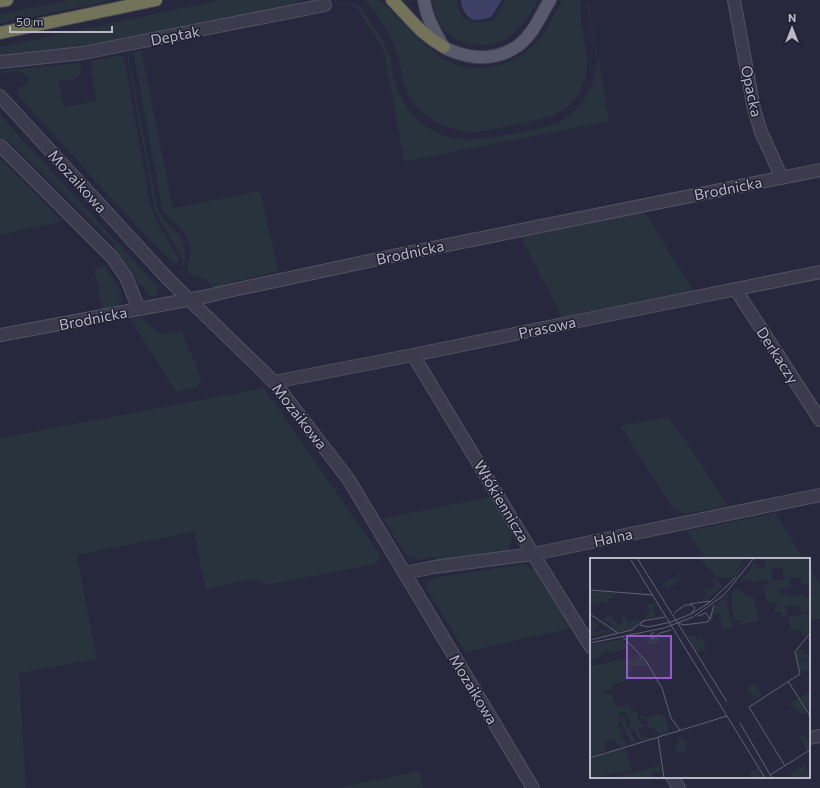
<svg xmlns="http://www.w3.org/2000/svg" width="820" height="788" font-family="Commissioner,sans-serif">
  <rect width="100%" height="100%" fill="#27273d"/>
  <g fill="#29333e">
    <polygon points="70,0 113,0 0,24 0,14"/>
    <polygon points="220,0 302,0 290,5 127,39 67,50 0,56 0,47"/>
    <path d="M364,0h15l4,3c18,17 34,37 55,52 33,23 75,14 101,-16 9,-11 16,-26 23,-39h19c-4,28 14,55 2,84 -13,32 -37,34 -68,41 -13,2 -26,6 -39,7 -22,1 -47,-10 -61,-27 -14,-16 -12,-36 -19,-54 -4,-14 -21,-42 -32,-51z"/>
    <path d="M432,0h26l-1,5 6,13 14,5 16,-3 12,-20h33c-8,14 -16,29 -30,38 -18,12 -48,8 -63,-7 -7,-8 -11,-21 -13,-31z"/>
    <path d="M588,1l21,120 -205,41 -20,-111 -27,-43 -7,-4 -17,2v-1c10,-2 20,-5 29,4 7,11 23,32 27,44 3,7 2,16 4,23 5,20 15,36 30,48 27,21 57,16 87,10 16,-3 33,-5 47,-11 24,-12 40,-37 40,-64l-10,-56z"/>
    <path d="M141,50l32,158 87,-17 19,80 -55,13v3l-11,1c-5,-10 -15,-10 -24,-14l-1,-7 2,-11v-9l-4,-12 -24,-26 -28,-153v-4z"/>
    <path d="M128,53l29,154c7,20 28,23 28,47 0,4 0,8 -2,12l-4,1 4,-5 -1,-3 -23,-40 -4,-9 -28,-153z"/>
    <path d="M121,55l3,3 27,150 6,14 22,37 -2,4h-3l-4,-3 -28,-28 -125,-138v-3l13,-12c-9,-10 -18,-9 -30,-5v-2l7,-2 73,-7 2,9 -5,6 -18,4 5,25 32,-6 -5,-35v-5z"/>
    <path d="M0,115l159,173 -4,9c-8,0 -10,-5 -13,-12l-3,1 -8,-16 -17,-23 2,-2 -106,-103 -3,1 -7,-5z"/>
    <polygon points="0,159 12,170 61,220 59,222 0,235"/>
    <polygon points="645,212 694,292 562,317 521,237"/>
    <polygon points="105,266 119,288 122,300 118,304 119,309 103,312 94,268"/>
    <path d="M142,317c13,14 19,22 39,13l20,47 -1,5 -3,5 -21,5 -46,-73z"/>
    <polygon points="264,388 380,555 377,564 266,585 254,579 205,589 194,532 77,555 97,659 19,673 26,788 0,788 0,438"/>
    <polygon points="668,417 686,441 728,506 685,514 673,509 620,426"/>
    <polygon points="491,497 513,532 511,539 510,551 437,560 437,557 419,560 405,554 383,518"/>
    <polygon points="775,513 804,559 705,559 687,531"/>
    <path d="M525,564l6,5h4l37,59 -107,24 -40,-66c4,-8 12,-9 20,-10z"/>
    <polygon points="809,567 820,584 820,619 809,621"/>
    <polygon points="420,771 423,788 337,788"/>
  </g>
  <path fill="#3e3f64" d="M461,0h41l-11,17c-4,1 -9,3 -13,3 -10,1 -17,-11 -17,-20z"/>
  <g fill="none" stroke-linecap="round" stroke-linejoin="round">
    <defs>
      <g id="minor">
        <polyline points="734,0 754,109 761,132 782,178"/>
        <polyline points="0,62 83,53 325,5"/>
        <polyline points="0,96 168,279 274,382 349,480 533,788"/>
        <polyline points="0,146 12,157 112,257 126,277 139,309"/>
        <polyline points="736,290 820,420"/>
        <polyline points="0,335 208,296 224,292 402,254 820,170"/>
        <polyline points="413,355 533,554 591,647"/>
        <polyline points="274,382 413,355 593,318 820,272"/>
        <polyline points="405,573 434,567 533,554 820,495"/>
        <polyline points="809,738 820,736"/>
        <polyline points="672,777 679,788"/>
      </g>
      <path id="major" d="M424,0c2,15 8,26 15,39 2,3 3,7 5,8 2,2 6,3 8,4 22,9 47,9 67,-6 15,-12 21,-29 31,-45"/>
      <g id="highway">
        <path d="M392,0c19,19 28,34 52,47"/>
        <polyline points="0,1 7,0"/>
        <polyline points="0,33 156,0"/>
      </g>
    </defs>
    <use href="#minor" stroke="#535365" stroke-width="14"/>
    <use href="#major" stroke="#414153" stroke-width="14"/>
    <use href="#highway" stroke="#434355" stroke-width="14"/>
    <use href="#minor" stroke="#3b3b4d" stroke-width="12"/>
    <use href="#major" stroke="#59596d" stroke-width="12"/>
    <use href="#highway" stroke="#727358" stroke-width="12"/>
  </g>
  <g text-anchor="middle" dominant-baseline="central" stroke-width="3" stroke-linejoin="round" paint-order="stroke">
    <g font-size="15" fill="#b7b7c8" stroke="#202032">
      <text transform="translate(175 35) rotate(-11)">Deptak</text>
      <text transform="translate(752 91) rotate(78)">Opacka</text>
      <text transform="translate(78 181) rotate(48)">Mozaikowa</text>
      <text transform="translate(728 188) rotate(-11)">Brodnicka</text>
      <text transform="translate(410 252) rotate(-12)">Brodnicka</text>
      <text transform="translate(93 318) rotate(-11)">Brodnicka</text>
      <text transform="translate(547 327) rotate(-12)">Prasowa</text>
      <text transform="translate(778 355) rotate(57)">Derkaczy</text>
      <text transform="translate(300 416) rotate(52)">Mozaikowa</text>
      <text transform="translate(502 501) rotate(59)">Włókiennicza</text>
      <text transform="translate(613 537) rotate(-12)">Halna</text>
      <text transform="translate(474 689) rotate(59)">Mozaikowa</text>
    </g>
  </g>
  <g transform="translate(590 558)">
    <rect width="220" height="220" fill="#27273d"/>
    <path d="M108,0h46l-9,15 15,-15 -13,17 -7,3 -13,-1zM174,0h46v27l-8,-1 -2,-7 -11,2 2,9 -13,1 2,6 7,-3 1,5 17,-3v4l5,-1v14l-8,2 -2,-7h-15l2,10 -5,1 -1,-5 -6,1 -1,-6 7,-2 -14,-4 -4,-15 6,-1zM185,10h8v12l-10,1 -2,-10zM166,3l1,8 8,-2 3,12 -16,4 -1,-3 -11,2zM94,12l-5,4v8l-5,-2 1,5 -7,4 -4,-6 7,-5 5,1 2,-5zM125,20l8,9 -18,13 -2,-4 4,-1v-4l-8,-2h12l5,-4 -4,-4zM151,31l1,5 12,3 5,24 -19,4 -1,-5 -6,1 -1,-27 2,-4zM14,34l11,1v5l-7,1v3l-6,1 -1,-3 -3,1 1,3h-9v-11zM137,37l4,20 -4,-17 -3,2h2l7,27 -10,2 -4,-16 -6,2v7l-30,6 23,-5 10,-18zM62,45l6,3 -5,1 3,10 5,-2v-4l2,4 -1,1 -21,4 -9,10 -42,9 23,-7 -20,-13 26,13v-1h-1l-17,-10 -3,-3 13,8 3,-1 -9,-4 -1,-4 7,-1 6,8 6,-1 -2,-8 5,1 1,6 19,-4v-4l4,-2 -3,-8zM220,55l-2,21 -6,1 -1,-5 -10,1 -3,-14zM0,62l9,5 -6,4 1,3 14,-3 2,3 -20,5zM75,75l-6,3 1,6 -11,2 -4,-9 -20,4 -2,3 7,6 -22,5 -1,-5h-3l1,5 -6,1 1,4 -10,2v-15l54,-10 7,4zM105,77l1,4 6,-1 5,11 -11,3 -9,-15zM214,91l1,5 4,-1 1,6 -12,2 -2,-9zM51,98l6,10h-16l1,5 -4,1 1,8 -16,4 1,8 -4,-3 -6,2 1,3 6,-1 6,14 12,-3 5,7 4,1 -1,9 10,6 -9,1 3,9 11,1 -12,3 -6,-11 -3,1 -2,-6 2,-1 -6,-13 -7,3 2,8 -3,2 4,8h3l-3,3 6,10 -7,2 -1,-4 -3,1 -2,-5 -10,4 3,7 12,-3 -29,10v-91zM220,102v9l-9,4 -3,-11zM165,125l7,13 -4,2 -4,-4v6l-3,1 3,-3 -7,-10zM220,133v18l-2,1 -8,-12zM208,141l8,13 -3,2 -15,-10zM70,156l5,3 5,16 -10,3 -5,-7h-4l-5,-10 -8,-1 5,-3 4,3zM33,158l6,13 7,13 -5,1 -10,-21 -2,-4zM215,176l5,7v8l-4,2 -3,-10 -5,-3zM82,179h5l8,2 2,12 -11,2 -2,-7 5,-1 -1,-8zM35,190l7,23 -42,7v-19zM209,200l11,17v3h-12l7,-5 -8,5h-4l-3,-5 13,-8 -4,-6 -12,7zM71,207l-1,7 -7,1 1,5h-44zM167,209l7,11h-13l-2,-5z" fill="#29333e" fill-rule="evenodd"/>
    <path fill="none" stroke="#616175" stroke-width="1" d="M47,0l90,144M41,2l134,218M0,32l63,5M99,46l21,-3M0,56l28,19M101,56l19,-12 26,-25M75,59l-22,4 -3,4 8,2 23,-5 20,-8 4,-6 -3,-3h-7l-11,8M120,61l4,-14M89,65l4,2 24,-3 3,-3 -4,-6 -8,3M64,74l-4,3 2,4 8,-6 11,-3M32,78l24,25 16,27 9,30 9,12M0,82l42,-10 12,-10M0,85l74,-15 29,-11 31,-22 30,-37M198,123l22,35M150,165l32,55M68,179l6,41M0,200l137,-42M195,208l-36,-59 51,-33 -5,-22 15,-19M180,217l40,-25"/>
    <path fill="#905dc2" fill-opacity="0.15" stroke="#905dc2" stroke-width="2" d="M37,78h44v42h-44z"/>
    <rect width="220" height="220" fill="none" stroke="#b7b7c8" stroke-width="2"/>
  </g>
  <g transform="translate(792 28)" stroke="#202032" stroke-width="3" paint-order="stroke">
  <path d="M0-3L7 15L0 10L-7 15Z" fill="#b7b7c8"/>
  <text y="-6" font-size="11" font-weight="bold" text-anchor="middle" fill="#b7b7c8">N</text>
  </g>
  <path d="M10 26v6h102v-6" fill="none" stroke="#b7b7c8" stroke-width="2"/>
  <text x="16" y="26" font-size="12" fill="#b7b7c8" stroke="#202032" stroke-width="3" paint-order="stroke">50 m</text>
</svg>
